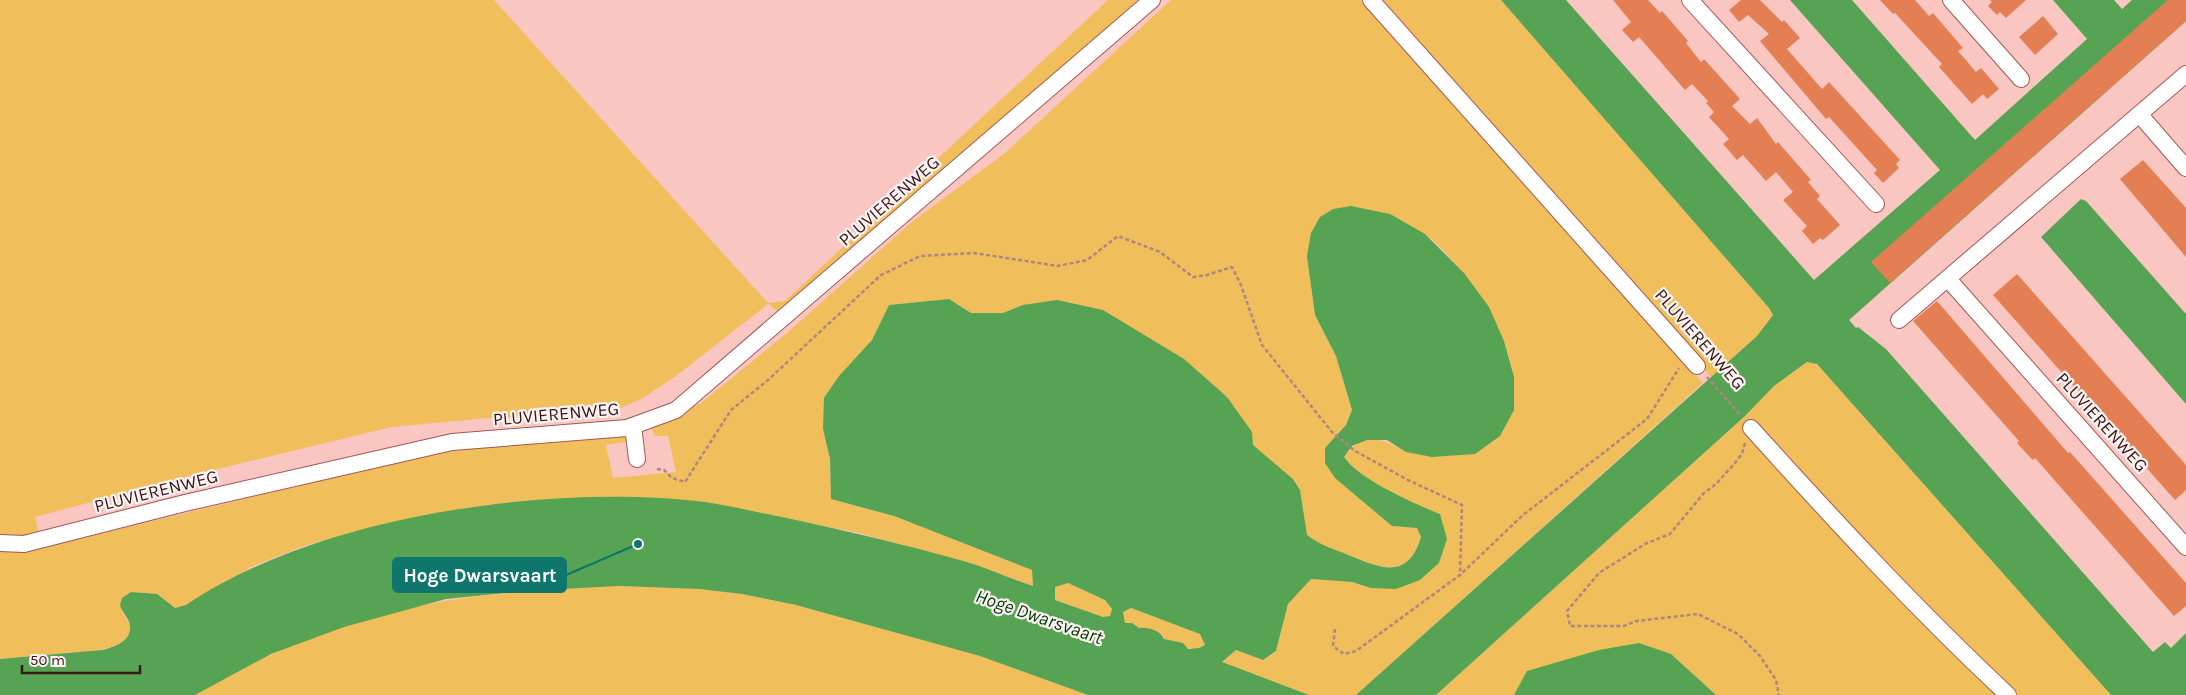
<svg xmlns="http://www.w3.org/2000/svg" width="2186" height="695" font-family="Karla,sans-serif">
  <rect width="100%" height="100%" fill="#f9c6c2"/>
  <g fill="#f0bf5b">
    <polygon points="0,0 494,0 768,303 785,301 1108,0 1138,0 781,314 768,304 676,376 643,398 612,412 488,418 392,427 197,474 35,517 39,534 0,538"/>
    <path d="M1171,0h190l342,383 -347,312h-47l-87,-32 14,-13 27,10 13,-8 12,-48 23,-25 41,3 19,6 49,-8 19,-17 8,-24 -8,-25c-30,-12 -75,-32 -95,-57 19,-25 38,-20 62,-5l108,-42c0,-24 -1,-45 -10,-68 -9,-25 -59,-102 -85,-110l-109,47 5,36 21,41 16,54 -6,15 -21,23 34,49 33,29 25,2 4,9c-13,43 -41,31 -74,18 -18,-8 -23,-7 -41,-20l-6,-45 -7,-11 -41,-34 -130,-123 -19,-12 -80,-5 -20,8h-32l-22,-14 -60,6 -17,35 -33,36 -16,53 7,30 1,40 63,17 138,54 1,16 -65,-23 -109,-30 -154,-31 -67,-4 -130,5 -79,12 -65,15 -63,17 -50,20 -65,38 -11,3 -18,-14 -26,-2 -10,19c5,6 12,15 8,24 -10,22 -105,22 -129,24v-108h28l399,-96 40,-6 158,-13 1,6 -20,3 7,33 63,-6 -8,-36h-13l-4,-8 50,-25 86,-70 126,-112 92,-68z"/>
    <polygon points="1382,0 1501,0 1769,308 1773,315 1757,336 1711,377"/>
    <polygon points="1807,362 1817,364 2111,695 1716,695 1671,654 1518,690 1514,695 1436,695 1745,416 1774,386"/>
    <polygon points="1068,583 1105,600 1112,609 1110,616 1103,617 1055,600 1055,587"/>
    <path d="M619,586l80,3 43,5 54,11 184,51 108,39h-893c80,-50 183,-86 277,-98 49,-7 98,-8 147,-11z"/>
    <path d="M1131,608l70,26 4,11c-13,9 -28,-1 -41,-6l-1,-4 -38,-12 -2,-11z"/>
  </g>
  <g fill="#56a354" fill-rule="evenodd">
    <polygon points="1501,0 1566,0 1814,280 1940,170 1790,0 1852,0 1975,140 2087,39 2053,0 2114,0 2122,9 2132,0 2186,0 2186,21 1849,320 1856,328 1858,327 1886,349 2153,652 2165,642 2171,648 2186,633 2186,695 2111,695 1817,364 1807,362 1774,386 1745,416 1436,695 1356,695 1757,336 1773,315 1769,308"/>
    <polygon points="2081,199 2086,201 2186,314 2186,404 2041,237"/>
    <path d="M1351,206l39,8 35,20 39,39 25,34 15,34 10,36v33l-14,26 -25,18 -43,3 -26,-5 -19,-12h-20l-15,6 -8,11c16,23 69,46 96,57l7,25 -8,24 -19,17 -24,9 -25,-1 -19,-6 -41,-3 -23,25 -12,47 -13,9 -27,-10 -14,12 87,33h-221l-108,-39 -184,-51 -54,-11 -43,-5 -80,-3 -93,5 -80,8 -102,28 -73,27 -76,41h-195v-36l102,-9c13,-3 33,-10 27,-28 -2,-6 -7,-10 -9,-17l2,-7 9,-6 26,2 18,14 11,-3c131,-89 362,-122 519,-103 27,4 55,11 82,16 60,13 120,27 180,44 22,7 44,17 66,24l-1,-16 -138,-54 -63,-17 -1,-40 -7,-30 1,-31 15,-22 33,-36 17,-35 60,-6 22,14h32l20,-8 34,-5 46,10 81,49 43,38 25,35 1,13 40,34 7,11 7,45c16,12 23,12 41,20 32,13 60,26 73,-18l-4,-9 -25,-2 -57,-48 -10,-15v-15l21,-23 6,-15 -16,-54 -21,-41 -8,-59 4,-23 9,-16 13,-8zM1068,583l37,17 7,9 -2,7 -7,1 -48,-17v-13zM1131,608l69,26 5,11 -6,3 -11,1 -5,-6 -19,-4c-4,-9 -16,-12 -25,-11l-7,-5h-7l-2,-11z"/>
    <polygon points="1639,643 1671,654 1716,695 1514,695 1527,671 1599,650"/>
  </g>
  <g fill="#e47f54">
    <polygon points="1613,0 1648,0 1660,13 1662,11 1688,41 1686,43 1701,62 1704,59 1740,99 1732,106 1750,124 1757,118 1776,144 1778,142 1811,180 1808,182 1820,196 1817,199 1840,225 1823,240 1820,238 1813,244 1802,231 1807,226 1783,200 1793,192 1776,172 1766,181 1743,155 1737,160 1723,144 1729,139 1709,117 1714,112 1706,103 1708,101 1692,84 1685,90 1639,37 1633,42 1622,30 1631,22"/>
    <polygon points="1741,0 1760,0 1782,22 1784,20 1800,38 1787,49 1822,89 1829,82 1900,160 1896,164 1899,168 1883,183 1874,173 1877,170 1829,117 1826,119 1760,41 1769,34 1748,15 1739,22 1729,10"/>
    <polygon points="1880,0 1915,0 1929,16 1933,13 1963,48 1958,51 1976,72 1981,68 1999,89 1987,99 1983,94 1972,104 1939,67 1942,64 1895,13 1893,14"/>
    <polygon points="1990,0 2026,0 2006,18 2000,12 1997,15 1988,6 1992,2"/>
    <polygon points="2168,0 2186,0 2186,21 1890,283 1871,262"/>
    <polygon points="2043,16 2058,34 2035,55 2019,37"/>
    <polygon points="2143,160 2186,208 2186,257 2120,179"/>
    <polygon points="2017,274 2186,465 2186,490 2175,500 1993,295"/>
    <polygon points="1937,301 2068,453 2070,452 2186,583 2186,606 2174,616 2035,458 2033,460 2027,454 2017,443 2019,441 1913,321"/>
  </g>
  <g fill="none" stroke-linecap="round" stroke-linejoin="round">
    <defs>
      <g id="minor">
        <polyline points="1371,0 1697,366"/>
        <polyline points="1690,0 1876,204"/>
        <polyline points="1951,0 2021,79"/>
        <polyline points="2140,115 2186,168"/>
        <polyline points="1948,279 2186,547"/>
        <polyline points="1899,320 2186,74"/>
        <polyline points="633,426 637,459"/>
        <path d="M1751,428c84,93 165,181 257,267"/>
        <polyline points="0,543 24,544 185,503 452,442 627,428 676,410 1152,0"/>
      </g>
    </defs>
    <use href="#minor" stroke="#a25855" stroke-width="18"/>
    <g stroke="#b18582" stroke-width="2.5" stroke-dasharray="4 2.5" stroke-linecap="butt">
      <polyline points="1707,377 1741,416"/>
      <polyline points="1745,443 1742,454 1734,464 1716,484 1704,493 1670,534 1645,544 1599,573 1567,611 1570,626 1624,626 1636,621 1698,614 1738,634 1760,656 1776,680 1779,695"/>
      <polyline points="657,469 664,470 672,478 685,482 731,410 768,380 881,275 920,256 974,253 1058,266 1087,260 1118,236 1160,252 1193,277 1207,275 1232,267 1241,285 1262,345 1332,432 1355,451 1408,480 1462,505 1460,575"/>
      <polyline points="1335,629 1333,646 1344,654 1356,651 1460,575 1523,515 1647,419 1679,368"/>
    </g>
    <use href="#minor" stroke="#fff" stroke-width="16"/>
  </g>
  <g text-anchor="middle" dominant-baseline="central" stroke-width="4.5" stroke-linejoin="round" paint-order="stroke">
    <g font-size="18" fill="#381918" stroke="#fcf3f2">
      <text transform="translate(889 201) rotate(-41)">PLUVIERENWEG</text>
      <text transform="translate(1700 339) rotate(49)">PLUVIERENWEG</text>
      <text transform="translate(556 414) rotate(-5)">PLUVIERENWEG</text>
      <text transform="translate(2102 422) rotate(48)">PLUVIERENWEG</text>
      <text transform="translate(156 491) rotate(-14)">PLUVIERENWEG</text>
    </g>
    <g font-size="19" font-style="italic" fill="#013b04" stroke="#fcf3f2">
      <text transform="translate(1039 617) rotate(19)">Hoge Dwarsvaart</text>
    </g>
  </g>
  <path fill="none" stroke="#0f766e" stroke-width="2" d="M638 544L566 575"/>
  <circle fill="#0f766e" stroke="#fcf3f2" stroke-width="2" cx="638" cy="544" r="5"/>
  <rect fill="#0f766e" stroke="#0f766e" stroke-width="2" x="393" y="558" width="173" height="34" rx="5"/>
  <g font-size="19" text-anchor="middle" font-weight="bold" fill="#fff">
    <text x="480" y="582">Hoge Dwarsvaart</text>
  </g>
  <path d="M22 665v8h118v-8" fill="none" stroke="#381918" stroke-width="2.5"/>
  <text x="30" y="665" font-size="15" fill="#381918" stroke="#fcf3f2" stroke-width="4" paint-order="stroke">50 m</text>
</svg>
